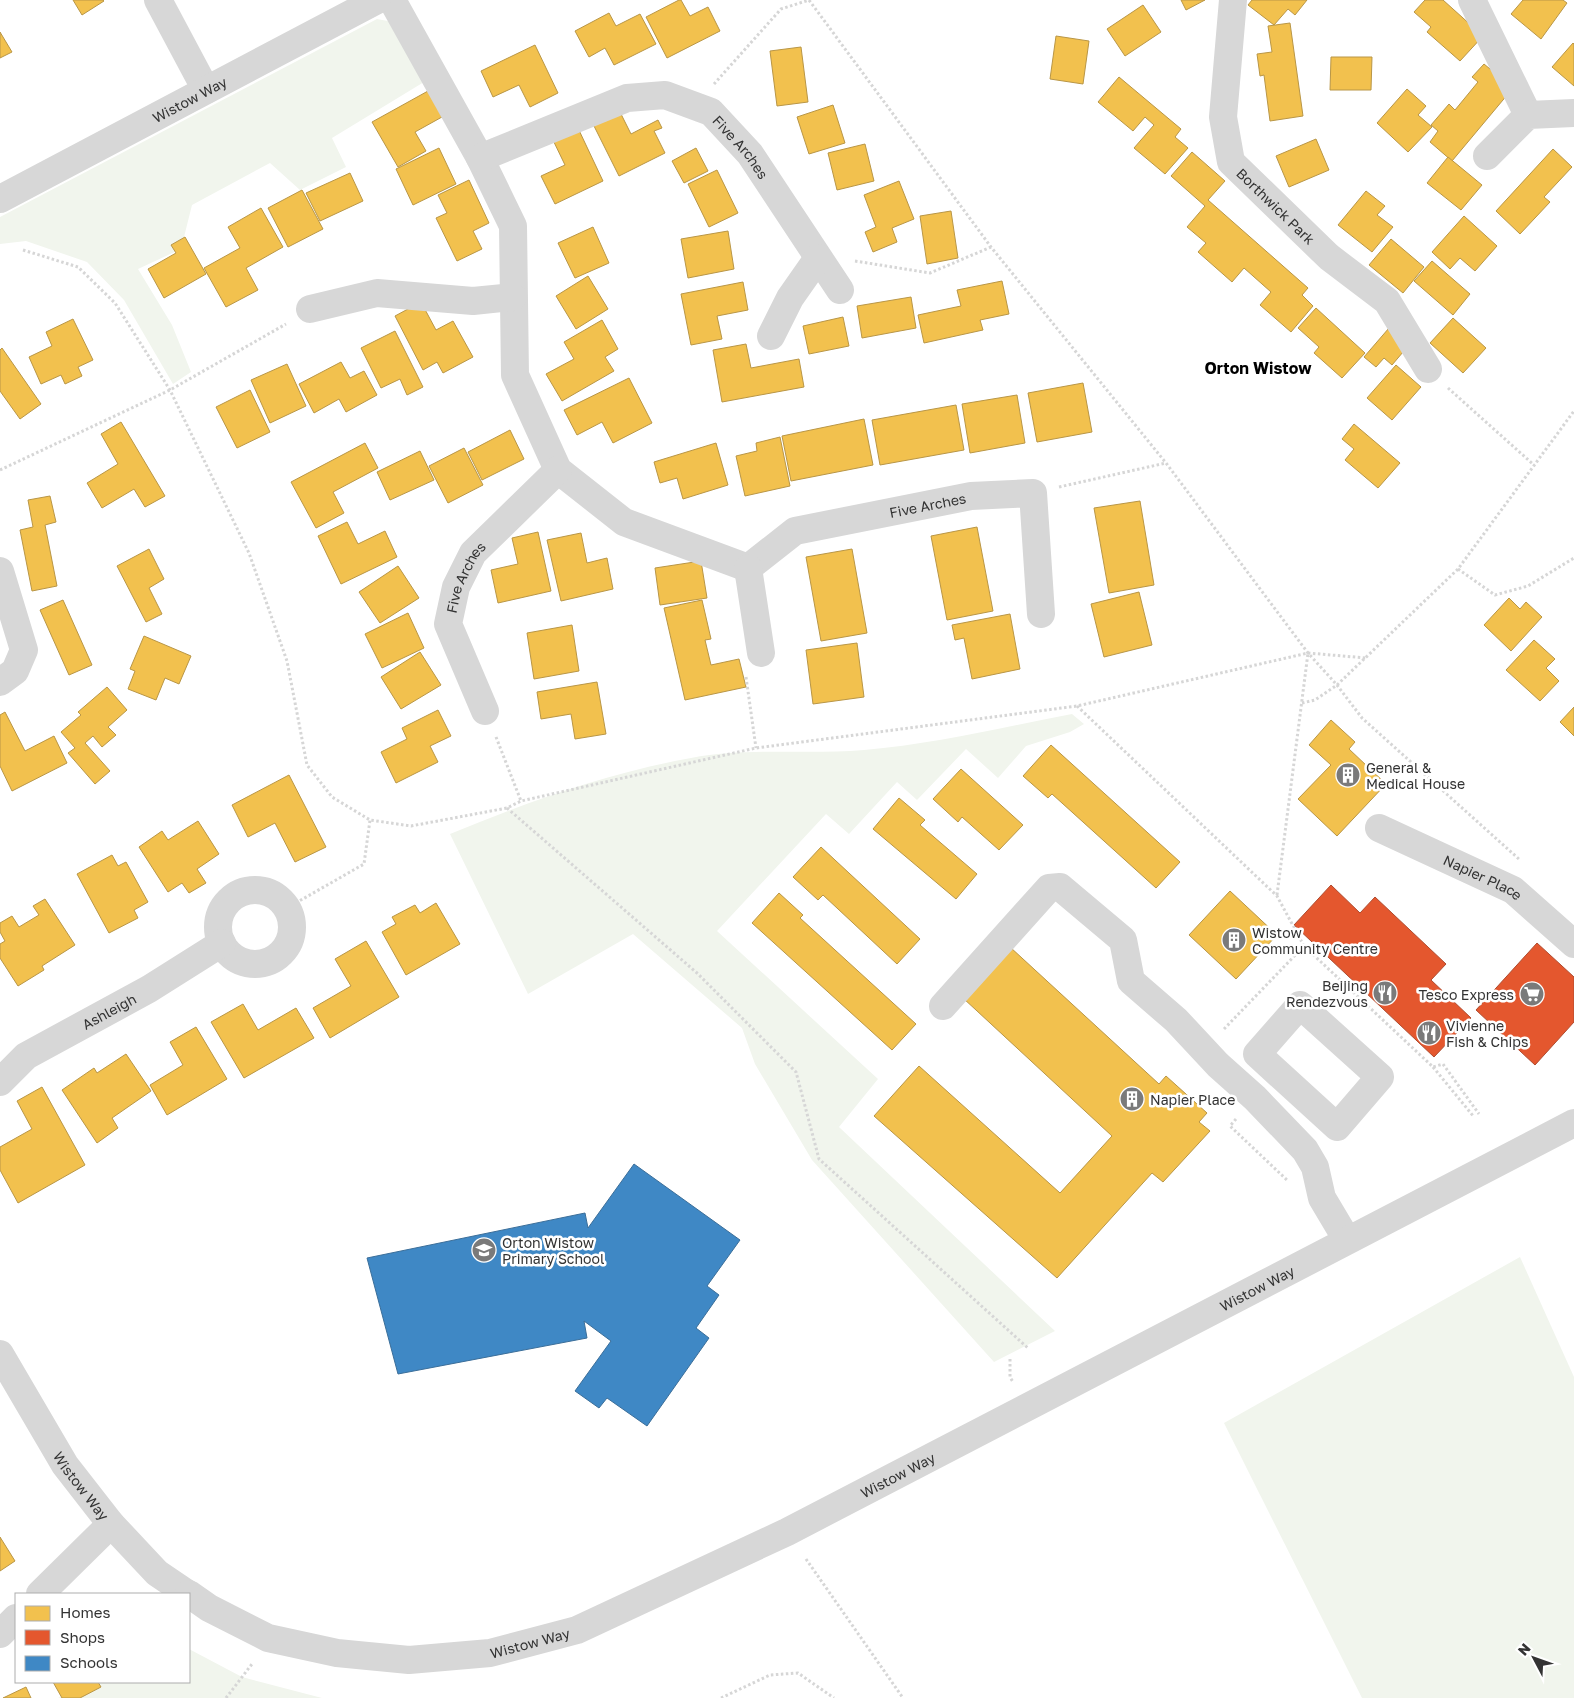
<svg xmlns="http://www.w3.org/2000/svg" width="1574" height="1698" font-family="'Golos Text',sans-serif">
  <rect width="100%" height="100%" fill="#fff"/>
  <g fill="#f1f5ed">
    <polygon points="377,19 393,22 424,82 332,138 346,167 300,190 270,163 192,205 181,249 138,269 172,325 191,372 173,384 124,300 87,262 26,241 0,244 0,217"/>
    <path d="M1072,714l12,10 -14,8 -44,14 -28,32 -32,-29 -49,51 -20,-18 -48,52 -23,-20 -109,117 161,148 -39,48 216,204 -61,31 -182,-202 -57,-96 -13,-36 -109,-94 -105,60 -78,-160c77,-32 158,-61 241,-76 57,-11 115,-3 173,-8 70,-6 139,-23 208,-36z"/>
    <polygon points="1520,1257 1574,1377 1574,1698 1362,1698 1224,1423"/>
    <polygon points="189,1649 242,1677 322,1698 58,1698 89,1682 189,1682"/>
  </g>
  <g fill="#f2c14e" stroke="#b99646">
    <polygon points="73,0 103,0 104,1 82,15"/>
    <polygon points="679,0 681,0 690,16 708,7 720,31 667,58 646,17"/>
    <polygon points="1181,0 1205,0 1186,10"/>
    <polygon points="1252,0 1307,0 1295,15 1288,9 1274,25 1248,5"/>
    <polygon points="1425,0 1443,0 1483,36 1460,61 1427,32 1431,27 1414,12"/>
    <polygon points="1523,0 1563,0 1567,3 1541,39 1511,14"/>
    <polygon points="1143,5 1161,32 1125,56 1107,29"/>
    <polygon points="609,13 616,26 640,14 656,44 614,65 605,48 589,57 575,31"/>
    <polygon points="1290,23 1303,116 1270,121 1264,75 1260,76 1257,54 1272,52 1268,26"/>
    <polygon points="0,32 12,52 0,58"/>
    <polygon points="1056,36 1089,41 1083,84 1050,79"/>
    <polygon points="1573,43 1574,44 1574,86 1552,67"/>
    <polygon points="535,45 558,93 530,107 519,85 493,97 481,71"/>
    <polygon points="801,47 808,102 777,106 770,51"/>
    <polygon points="1331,57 1372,57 1371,90 1330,90"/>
    <polygon points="1484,64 1513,88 1452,161 1430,142 1438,131 1431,125 1449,104 1455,110 1478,82 1472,77"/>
    <polygon points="1119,77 1181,129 1175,137 1188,148 1165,174 1134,148 1154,125 1145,117 1133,131 1098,102"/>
    <polygon points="1407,89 1426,106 1418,115 1432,127 1408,152 1377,123"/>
    <polygon points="428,91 442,117 415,132 426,151 398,167 372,122"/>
    <polygon points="833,105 845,143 809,154 797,117"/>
    <polygon points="617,106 631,134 658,120 662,128 654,131 665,153 619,176 591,120"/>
    <polygon points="577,126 603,181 555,204 541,176 565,165 552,138"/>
    <polygon points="1316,139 1329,170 1289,187 1276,156"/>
    <polygon points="865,144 874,181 837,190 828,153"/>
    <polygon points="439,148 456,184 413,205 396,169"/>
    <polygon points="696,148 708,171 684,183 672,161"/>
    <polygon points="1553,149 1572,167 1544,197 1550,202 1520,234 1496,211"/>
    <polygon points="1192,152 1225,181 1208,200 1308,288 1302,295 1313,306 1291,332 1260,305 1271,292 1244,268 1232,282 1198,252 1206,243 1187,227 1205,206 1171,176"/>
    <polygon points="1448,157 1482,185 1461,210 1427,183"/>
    <polygon points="717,170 738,213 709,227 688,184"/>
    <polygon points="350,173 363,201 320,221 306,193"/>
    <polygon points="469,180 489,223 473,231 482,249 457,261 436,218 447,213 438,195"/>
    <polygon points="899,181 914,219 892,228 897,242 873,252 865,232 876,227 864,195"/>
    <polygon points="302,190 323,229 288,247 268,208"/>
    <polygon points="1366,191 1385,206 1377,215 1393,227 1372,252 1338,225"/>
    <polygon points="261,208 283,247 246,268 258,290 226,307 204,268 240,248 228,227"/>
    <polygon points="951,211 958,258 927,264 920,216"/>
    <polygon points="1464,216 1497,246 1475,271 1460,258 1450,269 1432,252"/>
    <polygon points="593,227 609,263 575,278 558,243"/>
    <polygon points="728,231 734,269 688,278 681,239"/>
    <polygon points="185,237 206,274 164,298 148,269 176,253 171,245"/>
    <polygon points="1391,239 1424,267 1403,293 1369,265"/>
    <polygon points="1432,261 1470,294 1453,315 1414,281"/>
    <polygon points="588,276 608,309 576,329 556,296"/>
    <polygon points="1002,281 1009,314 980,320 983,330 924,343 918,315 961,306 957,290"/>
    <polygon points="743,282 748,310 717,316 722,339 691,345 681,294"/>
    <polygon points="911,297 916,328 862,338 857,306"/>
    <polygon points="421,302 436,330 453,321 473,357 443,373 437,362 423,370 395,316"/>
    <polygon points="1316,308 1365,353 1342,378 1314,353 1319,347 1298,328"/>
    <polygon points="843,317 849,346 809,354 803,326"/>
    <polygon points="1453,318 1486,348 1463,373 1430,343"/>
    <polygon points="73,319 93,360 78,367 82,376 65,384 61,375 41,384 29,357 52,346 46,332"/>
    <polygon points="602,320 618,349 605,357 614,371 562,401 546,374 574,359 564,342"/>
    <polygon points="1389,328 1409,345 1392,365 1384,358 1376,367 1364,357"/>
    <polygon points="395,331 423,387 407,395 400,379 381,388 361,348"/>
    <polygon points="746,344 751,368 799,359 804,387 722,402 713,350"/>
    <polygon points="2,348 41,404 20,419 0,391 0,350"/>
    <polygon points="341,362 350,378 364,371 377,395 346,412 339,399 314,413 299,384"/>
    <polygon points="287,364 306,406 270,423 251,380"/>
    <polygon points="1396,365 1421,387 1392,420 1367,398"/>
    <polygon points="629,378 652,423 613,443 602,422 577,435 564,410"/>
    <polygon points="1083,383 1092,432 1037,442 1028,393"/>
    <polygon points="250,390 270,432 237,448 216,407"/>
    <polygon points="1017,395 1025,443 970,453 962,404"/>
    <polygon points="956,405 964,450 880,465 872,420"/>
    <polygon points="864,419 873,465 791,481 782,436"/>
    <polygon points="121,422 165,496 145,507 134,489 102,508 87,483 118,464 101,434"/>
    <polygon points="1354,424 1400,463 1378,488 1345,460 1354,449 1342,439"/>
    <polygon points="510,430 524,459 482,480 468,452"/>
    <polygon points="780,437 790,486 745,496 736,456 757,451 756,443"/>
    <polygon points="365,443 378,468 333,492 344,513 316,528 291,482"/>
    <polygon points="716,443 728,485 683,499 677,478 660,483 654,462"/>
    <polygon points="464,448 483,485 448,503 429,466"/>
    <polygon points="420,451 434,480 390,500 377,472"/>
    <polygon points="50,496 56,522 45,525 57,586 32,591 20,530 33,527 28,500"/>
    <polygon points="1140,501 1154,585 1109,593 1094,508"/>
    <polygon points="347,522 358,544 385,531 397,557 341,584 318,536"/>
    <polygon points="977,527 993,611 947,620 931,536"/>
    <polygon points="538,532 551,591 498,603 491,570 518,564 512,538"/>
    <polygon points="581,533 587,563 607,558 613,589 561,601 547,540"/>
    <polygon points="149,549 164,579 149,588 162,614 146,622 117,566"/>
    <polygon points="852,549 867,633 821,641 806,557"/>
    <polygon points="701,561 707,598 660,605 655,568"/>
    <polygon points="398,566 419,598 380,623 359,592"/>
    <polygon points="1139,592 1152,645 1104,657 1091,604"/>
    <polygon points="1509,598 1520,609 1526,602 1542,617 1511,651 1484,625"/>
    <polygon points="63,600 92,665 69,675 40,610"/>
    <polygon points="702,600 711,639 705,640 711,665 739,659 746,687 685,700 664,608"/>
    <polygon points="408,613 424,648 382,668 365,634"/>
    <polygon points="1010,614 1020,669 972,679 964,638 955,640 952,625"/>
    <polygon points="572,625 579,671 534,679 527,633"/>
    <polygon points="144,636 191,656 179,684 165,678 156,700 128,689 135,671 130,669"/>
    <polygon points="1534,640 1555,659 1546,668 1559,681 1540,701 1506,670"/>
    <polygon points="857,643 864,697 813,704 806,650"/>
    <polygon points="420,652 441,685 401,709 381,677"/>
    <polygon points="597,682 606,734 575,739 571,714 541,719 537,692"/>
    <polygon points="107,687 127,710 108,727 116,735 102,747 93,736 85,743 110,771 95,784 68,753 75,748 61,732 81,715 78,712"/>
    <polygon points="1574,707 1574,736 1560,722"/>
    <polygon points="438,710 451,736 430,746 438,762 396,783 381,752 407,739 402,728"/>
    <polygon points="5,712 25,751 54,736 67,763 12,791 0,766 0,715"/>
    <polygon points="1331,720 1355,742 1349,749 1386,784 1337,836 1298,799 1331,765 1309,745"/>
    <polygon points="1051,745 1180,862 1156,888 1052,794 1048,798 1023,776"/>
    <polygon points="961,769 1023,825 999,850 962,817 958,822 933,799"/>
    <polygon points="289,775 326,847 295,862 275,823 248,837 232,805"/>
    <polygon points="899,798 925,820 920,825 977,874 956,899 873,829"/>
    <polygon points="198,821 219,854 197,869 206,883 189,893 182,883 168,892 139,847 162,831 168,840"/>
    <polygon points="821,847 920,939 897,964 823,895 818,900 793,877"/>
    <polygon points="112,855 118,866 126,862 148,902 134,910 138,918 109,933 77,874"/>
    <polygon points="1230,891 1277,935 1236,979 1189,935"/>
    <polygon points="779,893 803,915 800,918 916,1024 892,1050 752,923"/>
    <polygon points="45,899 75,945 42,966 44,970 18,986 0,958 0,944 5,941 0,932 0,923 12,916 19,927 39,915 33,906"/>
    <polygon points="436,903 460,944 406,975 382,932 396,924 392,917 415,905 420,913"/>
    <polygon points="366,941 399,997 330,1038 313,1008 351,986 335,959"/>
    <polygon points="1010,947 1159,1084 1166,1076 1207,1113 1199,1122 1210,1131 1163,1182 1152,1173 1057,1278 874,1116 919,1066 1060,1193 1112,1136 963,998"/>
    <polygon points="243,1004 258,1030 296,1008 314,1038 244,1078 211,1022"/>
    <polygon points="196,1027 227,1079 167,1115 150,1085 183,1065 170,1042"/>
    <polygon points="126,1054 151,1091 112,1118 118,1128 97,1143 62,1090 94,1068 97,1073"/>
    <polygon points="42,1087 85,1165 18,1203 0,1170 0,1147 32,1129 17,1101"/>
    <polygon points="0,1537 15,1561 0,1571"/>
    <polygon points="53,1682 98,1682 101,1687 80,1698 62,1698"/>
    <polygon points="26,1687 31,1698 3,1698"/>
  </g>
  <g fill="#e4572e" stroke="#af4c30">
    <polygon points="1331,885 1360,913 1375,897 1446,964 1431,980 1471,1018 1434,1057 1294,925"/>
    <polygon points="1537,943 1574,977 1574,1022 1535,1065 1476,1010"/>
  </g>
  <polygon fill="#3f88c5" stroke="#3b6e99" points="634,1164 740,1240 707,1286 719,1295 696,1328 709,1338 647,1426 607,1398 599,1408 575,1391 611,1341 584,1321 587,1338 398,1374 367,1258 585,1213 588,1228"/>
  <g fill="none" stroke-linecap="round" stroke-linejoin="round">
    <g stroke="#d6d6d6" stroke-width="3" stroke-dasharray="2.5 2.5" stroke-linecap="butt">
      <polyline points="714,84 781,9 809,0 991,247 1166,463 1308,653 1337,685 1362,718 1520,860"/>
      <polyline points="23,250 78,267 115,303 170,390 249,553 287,661 307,765 332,797 370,820 411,826 507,808 521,801 756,748 1077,706 1308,653 1366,658"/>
      <polyline points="855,261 930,273 991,247"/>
      <polyline points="1448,388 1534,465"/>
      <polyline points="0,470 170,390 286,324"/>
      <polyline points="1059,487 1166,463"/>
      <polyline points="1458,569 1495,595 1528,586 1574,558"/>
      <polyline points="746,677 756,748"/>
      <polyline points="1302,703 1315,700 1337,685 1458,569 1574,411"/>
      <polyline points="1077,706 1277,896 1304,946 1433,1067 1443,1064 1479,1114"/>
      <polyline points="496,737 521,801"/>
      <polyline points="507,808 697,973 796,1072 819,1159 1029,1349"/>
      <polyline points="1277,895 1308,653"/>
      <polyline points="287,908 364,864 370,820"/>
      <polyline points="1224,1029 1304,946"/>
      <polyline points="1433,1067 1474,1117"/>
      <polyline points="1236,1119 1230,1126 1288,1181"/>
      <polyline points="1010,1359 1010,1377 1013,1382"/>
      <polyline points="806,1559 903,1698"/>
      <polyline points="226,1698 252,1664"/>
      <polyline points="721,1698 770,1675 798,1673 834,1698"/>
    </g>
    <g stroke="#d7d7d7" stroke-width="28">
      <polyline points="158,0 206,90"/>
      <path id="s1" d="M392,0l88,158 33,68 2,149 43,95 66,52 124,46 47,-37 176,-35 62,-3 8,121"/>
      <path id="s2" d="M1233,0l-10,117 8,45 98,95 58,44 41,68"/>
      <polyline points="1472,0 1528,115"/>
      <polyline points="1487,156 1528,115 1574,113"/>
      <path id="s3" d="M480,158l147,-60 38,-3 46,17 39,42 90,136"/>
      <path id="s4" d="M0,199l377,-199"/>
      <polyline points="310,309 377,293 473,301 513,297"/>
      <polyline points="771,336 790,298 818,258"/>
      <polyline points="748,568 761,653"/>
      <polyline points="0,571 24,650 15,671 0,682"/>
      <path id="s5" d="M485,711l-37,-87 8,-37 17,-34 85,-83"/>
      <path id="s6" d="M1379,828l134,62 61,54"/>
      <circle cx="255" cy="927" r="37"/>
      <polygon points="1300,1005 1380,1077 1337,1127 1257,1054"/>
      <polyline points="943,1006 1049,888 1060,887 1123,940 1131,981 1176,1020 1218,1065 1255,1098 1305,1150 1315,1167 1322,1198 1347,1240"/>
      <path id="s7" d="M0,1082l26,-26 123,-67 73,-46"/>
      <path id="s8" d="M0,1354l65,111 46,59 46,49 31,21"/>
      <polyline points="40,1594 111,1524"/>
      <path id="s9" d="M189,1594l20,14 59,30 69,15 72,7 81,-7 87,-23 210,-98 787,-409"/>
      <polyline points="0,1634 16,1618"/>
    </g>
  </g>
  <defs>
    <symbol id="building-disc" viewBox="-11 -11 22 22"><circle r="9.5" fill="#7a7a7a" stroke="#fff"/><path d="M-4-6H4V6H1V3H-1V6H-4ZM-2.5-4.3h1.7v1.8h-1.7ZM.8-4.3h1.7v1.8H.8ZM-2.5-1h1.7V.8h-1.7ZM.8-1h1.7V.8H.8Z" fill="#fff"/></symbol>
    <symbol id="restaurant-disc" viewBox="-11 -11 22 22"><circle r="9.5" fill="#7a7a7a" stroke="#fff"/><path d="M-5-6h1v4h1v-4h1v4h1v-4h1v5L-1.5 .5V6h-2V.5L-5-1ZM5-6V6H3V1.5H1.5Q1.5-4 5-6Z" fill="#fff"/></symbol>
    <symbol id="supermarket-disc" viewBox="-11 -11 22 22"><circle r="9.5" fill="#7a7a7a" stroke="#fff"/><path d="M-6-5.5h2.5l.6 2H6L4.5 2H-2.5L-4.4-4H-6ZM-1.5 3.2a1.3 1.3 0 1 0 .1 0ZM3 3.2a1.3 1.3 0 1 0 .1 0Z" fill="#fff"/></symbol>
    <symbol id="school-disc" viewBox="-11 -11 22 22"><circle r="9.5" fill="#7a7a7a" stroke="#fff"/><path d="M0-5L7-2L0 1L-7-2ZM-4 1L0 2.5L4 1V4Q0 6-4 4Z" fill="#fff"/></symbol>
  </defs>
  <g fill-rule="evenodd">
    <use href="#building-disc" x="1334" y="761" width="28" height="28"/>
    <use href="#building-disc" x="1220" y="926" width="28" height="28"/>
    <use href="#restaurant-disc" x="1371" y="979" width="28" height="28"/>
    <use href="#supermarket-disc" x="1518" y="980" width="28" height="28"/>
    <use href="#restaurant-disc" x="1415" y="1019" width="28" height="28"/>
    <use href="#building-disc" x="1118" y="1085" width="28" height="28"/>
    <use href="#school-disc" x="470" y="1236" width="28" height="28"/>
  </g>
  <g text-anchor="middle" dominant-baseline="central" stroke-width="5" stroke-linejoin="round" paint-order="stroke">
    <g font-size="14" fill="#333" stroke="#fff">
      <text stroke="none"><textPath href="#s4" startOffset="214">Wistow Way</textPath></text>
      <text stroke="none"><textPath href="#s3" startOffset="292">Five Arches</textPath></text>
      <text stroke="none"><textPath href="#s2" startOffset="226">Borthwick Park</textPath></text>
      <text stroke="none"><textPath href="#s1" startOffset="921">Five Arches</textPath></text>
      <text stroke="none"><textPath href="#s5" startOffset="145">Five Arches</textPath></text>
      <text stroke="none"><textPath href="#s6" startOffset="115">Napier Place</textPath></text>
      <text stroke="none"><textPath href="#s7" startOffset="131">Ashleigh</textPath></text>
      <text stroke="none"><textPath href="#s9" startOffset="1166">Wistow Way</textPath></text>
      <text stroke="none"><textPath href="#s9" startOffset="761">Wistow Way</textPath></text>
      <text stroke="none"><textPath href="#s8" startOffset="155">Wistow Way</textPath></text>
      <text stroke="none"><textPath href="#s9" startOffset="356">Wistow Way</textPath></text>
    </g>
    <g font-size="14" fill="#333" stroke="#fff" text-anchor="start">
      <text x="1366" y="767">General &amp;<tspan x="1366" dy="16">Medical House</tspan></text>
      <text x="1252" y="932">Wistow<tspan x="1252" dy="16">Community Centre</tspan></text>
      <text x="1368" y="985" text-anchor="end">Beijing<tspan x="1368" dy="16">Rendezvous</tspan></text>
      <text x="1514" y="994" text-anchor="end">Tesco Express</text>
      <text x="1446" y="1025">Vivienne<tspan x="1446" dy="16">Fish &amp; Chips</tspan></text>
      <text x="1150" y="1099">Napier Place</text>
      <text x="502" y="1242">Orton Wistow<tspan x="502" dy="16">Primary School</tspan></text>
    </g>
    <g font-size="16" font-weight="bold" fill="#000" stroke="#fff">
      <text x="1258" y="368">Orton Wistow</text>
    </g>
  </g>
  <rect x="15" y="1593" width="175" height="90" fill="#ffffff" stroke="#adadad"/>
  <rect x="25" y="1606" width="25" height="15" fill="#f2c14e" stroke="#adadad"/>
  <text x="60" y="1618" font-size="15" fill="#333333">Homes</text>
  <rect x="25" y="1630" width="25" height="15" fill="#e4572e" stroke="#adadad"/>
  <text x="60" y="1643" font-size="15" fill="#333333">Shops</text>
  <rect x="25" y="1656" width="25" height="15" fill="#3f88c5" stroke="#adadad"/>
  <text x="60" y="1668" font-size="15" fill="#333333">Schools</text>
  <g transform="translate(1534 1658) rotate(311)" stroke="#ffffff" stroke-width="4" paint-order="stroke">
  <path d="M0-4L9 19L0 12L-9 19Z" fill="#333333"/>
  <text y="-8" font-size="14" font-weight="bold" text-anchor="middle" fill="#333333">N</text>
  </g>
</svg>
